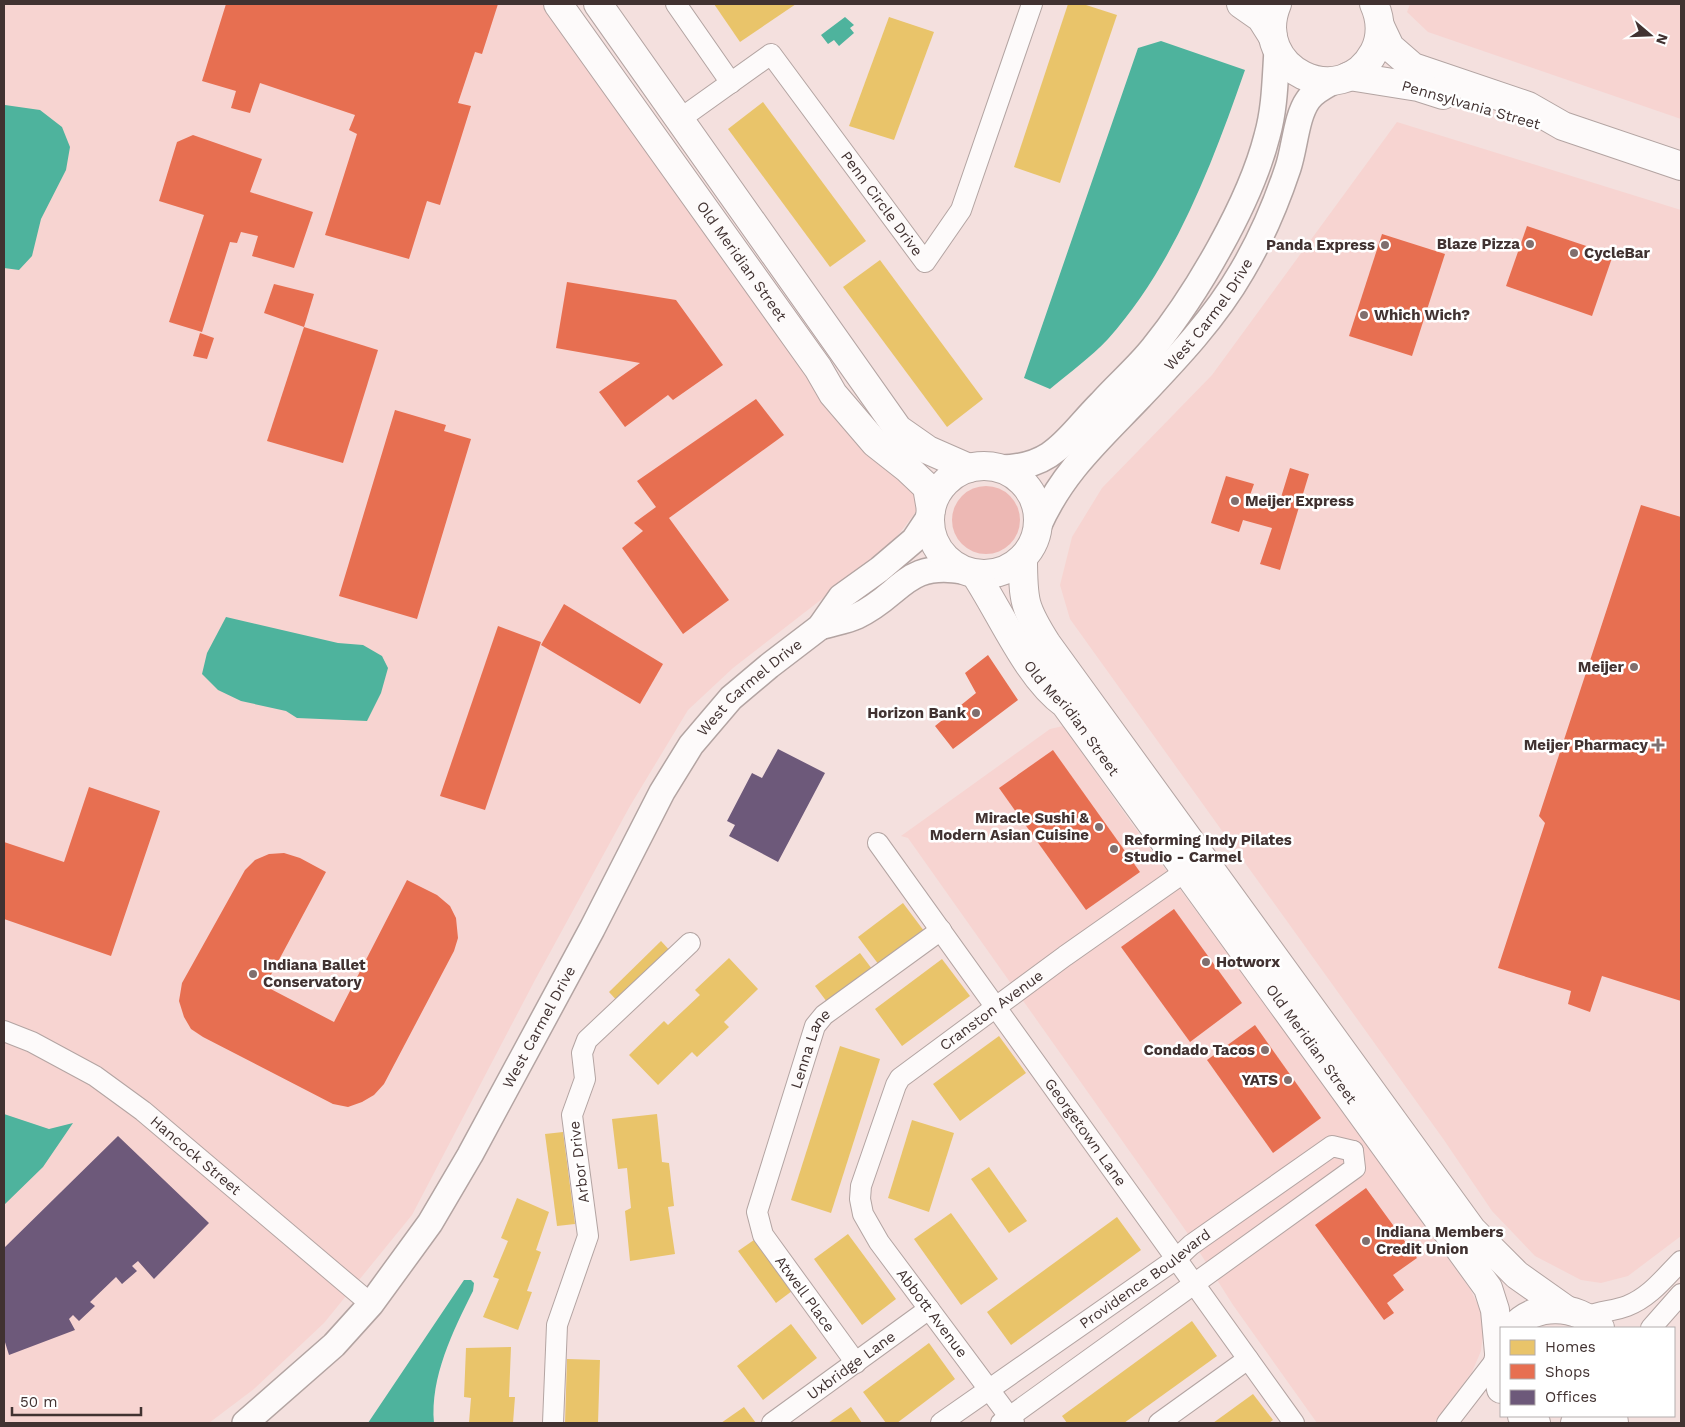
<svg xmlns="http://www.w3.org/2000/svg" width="1685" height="1427" font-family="'Work Sans',sans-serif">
  <rect width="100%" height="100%" fill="#f4e0de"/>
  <g fill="#f7d4d1">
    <polygon points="4,4 551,4 900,479 917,497 918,509 889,547 733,668 688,710 630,806 535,980 412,1215 324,1323 254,1389 209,1423 4,1423"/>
    <polygon points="1410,4 1681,4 1681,119 1428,32 1407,12"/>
    <polygon points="1397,122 1681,210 1681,1236 1628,1276 1601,1283 1581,1280 1535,1256 1492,1211 1444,1140 1070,619 1060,585 1072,537 1102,488 1212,375"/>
    <polygon points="1063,726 1132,824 1286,1033 1470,1289 1479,1307 1484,1327 1481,1351 1472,1372 1434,1423 1317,1423 1233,1305 1186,1231 908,838 901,836 1050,729"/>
  </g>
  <circle fill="#edb8b4" cx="986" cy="520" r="34"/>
  <g fill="#4eb39d">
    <polygon points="845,17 854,25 850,28 854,33 839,46 834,40 828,44 821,35"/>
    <path d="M1161,41l84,29c-33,94 -70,194 -137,269 -17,18 -39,34 -58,50l-26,-11 114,-330z"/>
    <polygon points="5,105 40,110 62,127 70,147 66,170 41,219 32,256 19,270 4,268"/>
    <polygon points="226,617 338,643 363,645 382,656 388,668 381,693 367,721 297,718 286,711 241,701 218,690 202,674 207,653"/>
    <polygon points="4,1114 49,1129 73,1123 43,1167 4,1205"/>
    <path d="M464,1280h7l3,3 -1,8c-20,40 -43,86 -39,132h-66z"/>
  </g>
  <g fill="#e9c46a">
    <polygon points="714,4 796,4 740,42"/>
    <polygon points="1068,4 1083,4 1117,15 1060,183 1014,167"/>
    <polygon points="889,17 934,32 894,140 849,126"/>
    <polygon points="763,102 866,241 830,267 728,129"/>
    <polygon points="880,260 983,399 947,427 843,287"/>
    <polygon points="903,903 924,931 879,965 858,937"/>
    <polygon points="661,941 672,953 620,1004 609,992"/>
    <polygon points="860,953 872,969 827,1002 815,986"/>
    <polygon points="729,958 758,989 724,1022 729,1027 697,1057 692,1052 658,1085 629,1055 664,1021 668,1025 700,995 695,990"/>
    <polygon points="942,959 970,996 902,1046 875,1009"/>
    <polygon points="999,1036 1026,1073 960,1121 933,1084"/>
    <polygon points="840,1046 880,1059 831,1213 791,1200"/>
    <polygon points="657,1114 662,1162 669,1163 674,1206 668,1207 675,1254 630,1261 625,1211 631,1208 627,1168 618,1169 612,1119"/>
    <polygon points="912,1120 954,1133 929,1212 888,1198"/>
    <polygon points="563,1132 575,1224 557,1226 545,1134"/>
    <polygon points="989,1167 1027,1221 1009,1233 971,1179"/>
    <polygon points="517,1198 549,1212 536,1250 541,1252 527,1291 532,1292 518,1330 483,1317 499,1279 493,1277 508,1241 501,1238"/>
    <polygon points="951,1213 998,1279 961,1305 914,1239"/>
    <polygon points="1117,1217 1141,1250 1011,1345 987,1312"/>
    <polygon points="848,1234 896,1299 862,1325 814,1259"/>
    <polygon points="754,1240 792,1291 776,1303 738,1251"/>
    <polygon points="1192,1321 1217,1356 1124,1423 1067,1423 1062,1416"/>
    <polygon points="791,1324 817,1358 763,1400 737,1366"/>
    <polygon points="929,1343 955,1379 897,1423 886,1423 863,1392"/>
    <polygon points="511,1347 509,1397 515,1397 513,1423 469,1423 471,1398 464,1397 466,1348"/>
    <polygon points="567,1359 600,1360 598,1423 565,1423"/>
    <polygon points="1253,1394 1273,1420 1269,1423 1213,1423"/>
    <polygon points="744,1407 756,1423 721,1423"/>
    <polygon points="851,1407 862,1423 828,1423"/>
  </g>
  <g fill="#e76f51">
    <polygon points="226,4 498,4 482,54 475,52 458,103 471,106 440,205 427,201 409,259 325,235 357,134 349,130 355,115 260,83 250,113 231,108 236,91 202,81"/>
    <polygon points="193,135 262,159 250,192 313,212 294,268 252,256 258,236 241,232 237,243 230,242 202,332 169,322 204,215 159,201 177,142"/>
    <polygon points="1527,226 1613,255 1592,316 1506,286"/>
    <polygon points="1382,234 1445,254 1412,356 1349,336"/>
    <polygon points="567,282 676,300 723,365 673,400 668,395 625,427 599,392 640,363 556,348"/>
    <polygon points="274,284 314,294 304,327 264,313"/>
    <polygon points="304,327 378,350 343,463 267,441"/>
    <polygon points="200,333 214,338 207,359 193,356"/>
    <polygon points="756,399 784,435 669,518 729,600 683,634 622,548 643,531 634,523 656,507 637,481"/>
    <polygon points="395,410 446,425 444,431 471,439 417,619 339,596"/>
    <polygon points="1290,468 1309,474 1280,570 1260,564 1272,528 1243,520 1239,532 1211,523 1226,476 1254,484 1249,498 1278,507"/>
    <polygon points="1641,505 1681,517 1681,1001 1602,976 1590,1012 1568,1004 1571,991 1498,968 1545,823 1539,816"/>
    <polygon points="564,604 663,664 640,704 541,645"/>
    <polygon points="498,626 541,642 485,810 440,796"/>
    <polygon points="988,655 1018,700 953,749 935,726 976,693 965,673"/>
    <polygon points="1053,750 1140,872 1086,910 999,788"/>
    <polygon points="89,787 160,811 111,956 4,919 4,842 64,862"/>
    <polygon points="284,853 300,858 326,872 265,986 334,1022 407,880 437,895 450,906 456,918 458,938 454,951 384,1084 374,1095 362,1102 348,1107 333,1104 203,1037 191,1029 184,1017 179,1001 182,983 245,870 255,860 269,854"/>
    <polygon points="1174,909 1242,1003 1190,1042 1121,947"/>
    <polygon points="1255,1025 1321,1118 1273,1153 1207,1060"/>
    <polygon points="1366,1188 1417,1258 1393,1275 1404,1290 1387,1303 1394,1313 1384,1320 1315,1225"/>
  </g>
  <g fill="#6d597a">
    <polygon points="778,749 825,773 778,862 729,836 735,825 727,821 752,773 762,778"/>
    <polygon points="118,1136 209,1223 154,1279 138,1261 132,1266 137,1271 122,1284 116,1277 90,1302 95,1306 79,1321 73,1315 69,1319 75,1330 9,1355 4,1339 4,1248"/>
  </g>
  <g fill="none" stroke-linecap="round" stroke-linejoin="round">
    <defs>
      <g id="minor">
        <polyline points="676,4 731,83"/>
        <path id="s1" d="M680,119l91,-65 154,208 36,-52 71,-206"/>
        <path id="s2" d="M878,843l416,580"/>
        <path id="s3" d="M4,1031l28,11 63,34 48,35 228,193"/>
        <path d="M1586,1317c14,-6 28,-6 41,-11 23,-9 37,-28 54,-45"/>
        <polyline points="1651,1328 1681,1294"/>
        <path id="s4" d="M856,1363l-93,-128 -6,-23 58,-186 9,-11 117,-85"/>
        <polyline points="553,1423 557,1325 588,1236 572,1115 585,1079 582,1053 587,1040 690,943"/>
        <path id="s5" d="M772,1423l157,-114"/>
        <path id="s6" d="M941,1423l235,-164 15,-14 141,-99 21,5"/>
        <polyline points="1001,1423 1355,1168 1353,1151"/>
        <path id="s7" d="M1014,1423l-135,-181 -16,-28 -3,-15 1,-13 35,-101 4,-7 165,-122 121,-85"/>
        <polyline points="1159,1423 1248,1359"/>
        <polyline points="1447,1423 1498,1357"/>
      </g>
      <g id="tertiary">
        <path d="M1001,468c54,-1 66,-31 100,-65 17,-19 36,-35 52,-55 43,-53 97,-145 114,-212 8,-28 8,-57 10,-86"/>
        <path id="s8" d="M1038,527c24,-55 62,-88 102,-130 37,-39 75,-79 102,-126 19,-32 34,-67 46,-103 7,-21 8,-51 20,-68 6,-9 19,-15 28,-20"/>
        <path d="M820,627c12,-4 26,-6 37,-11 45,-21 47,-55 106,-45"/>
        <path id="s9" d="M245,1423l89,-78 37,-41 59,-81 40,-68 122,-226 70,-137 29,-47 40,-47 38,-32 51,-39 21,-30 39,-28 34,-29 16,-24"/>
      </g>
      <g id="secondary">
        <path id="s10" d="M558,4l260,364 15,26 42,49 33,26 19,18 4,23"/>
        <polyline points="598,4 898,429 928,450 969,468"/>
        <polyline points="1241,4 1261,18 1273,37"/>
        <path d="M1277,4c-27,65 64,109 97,48 8,-15 7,-33 0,-48"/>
        <polyline points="1380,26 1390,47 1413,67 1528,106 1563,126 1681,166"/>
        <polyline points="1349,76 1418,87 1443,95"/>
        <circle cx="984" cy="520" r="54"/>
        <path d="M1023,558c0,43 1,50 24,86l425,586 45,45 48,34"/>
        <path id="s11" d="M975,574c26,39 53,104 90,130l423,584 7,22 4,43"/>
        <path d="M1513,1328c23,-26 63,-24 87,0"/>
        <polyline points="1501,1347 1497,1367 1501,1389"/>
        <polyline points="1522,1416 1536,1423"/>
        <polyline points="1613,1416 1614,1423"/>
        <polyline points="1575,1423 1590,1416"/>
      </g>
    </defs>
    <use href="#minor" stroke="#b3a4a2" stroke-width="22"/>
    <use href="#tertiary" stroke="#b3a4a2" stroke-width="28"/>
    <use href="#secondary" stroke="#b3a4a2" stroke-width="30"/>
    <use href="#minor" stroke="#fdfafa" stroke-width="20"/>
    <use href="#tertiary" stroke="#fdfafa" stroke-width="25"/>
    <use href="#secondary" stroke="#fdfafa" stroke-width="28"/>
  </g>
  <g fill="#806f6e" stroke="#fff" stroke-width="2">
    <circle cx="1530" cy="244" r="5"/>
    <circle cx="1385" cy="245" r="5"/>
    <circle cx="1574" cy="253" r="5"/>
    <circle cx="1364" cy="315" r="5"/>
    <circle cx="1235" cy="501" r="5"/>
    <circle cx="1634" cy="667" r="5"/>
    <circle cx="976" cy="713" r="5"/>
    <path d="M1655.5 737.5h5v5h5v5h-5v5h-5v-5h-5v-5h5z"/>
    <circle cx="1099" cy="827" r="5"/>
    <circle cx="1114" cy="849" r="5"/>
    <circle cx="1206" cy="962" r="5"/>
    <circle cx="253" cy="974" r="5"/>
    <circle cx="1265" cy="1050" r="5"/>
    <circle cx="1288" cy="1080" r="5"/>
    <circle cx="1366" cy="1241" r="5"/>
  </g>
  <g text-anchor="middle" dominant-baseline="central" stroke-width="5" stroke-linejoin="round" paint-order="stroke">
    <g font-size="15" fill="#413231" stroke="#fff">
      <text transform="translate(1471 105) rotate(16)">Pennsylvania Street</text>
      <text stroke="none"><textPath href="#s1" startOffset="298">Penn Circle Drive</textPath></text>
      <text stroke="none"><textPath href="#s10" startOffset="316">Old Meridian Street</textPath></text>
      <text stroke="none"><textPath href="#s8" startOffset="274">West Carmel Drive</textPath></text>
      <text stroke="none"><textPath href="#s9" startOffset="901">West Carmel Drive</textPath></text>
      <text stroke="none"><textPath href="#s11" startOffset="174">Old Meridian Street</textPath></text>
      <text stroke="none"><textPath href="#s7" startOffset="515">Cranston Avenue</textPath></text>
      <text stroke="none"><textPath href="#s9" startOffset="498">West Carmel Drive</textPath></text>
      <text stroke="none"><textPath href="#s11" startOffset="579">Old Meridian Street</textPath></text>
      <text stroke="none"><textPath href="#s4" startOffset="354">Lenna Lane</textPath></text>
      <text stroke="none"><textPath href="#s2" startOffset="356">Georgetown Lane</textPath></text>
      <text stroke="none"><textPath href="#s3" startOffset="230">Hancock Street</textPath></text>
      <text transform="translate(579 1162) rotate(-97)">Arbor Drive</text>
      <text stroke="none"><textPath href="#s6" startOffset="250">Providence Boulevard</textPath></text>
      <text transform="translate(805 1294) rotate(54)">Atwell Place</text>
      <text transform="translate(932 1313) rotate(53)">Abbott Avenue</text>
      <text stroke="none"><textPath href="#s5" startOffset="98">Uxbridge Lane</textPath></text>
    </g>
    <g font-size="15" font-weight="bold" fill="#413231" stroke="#fff" text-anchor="end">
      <text x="1520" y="244">Blaze Pizza</text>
      <text x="1375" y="245">Panda Express</text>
      <text x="1584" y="253" text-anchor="start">CycleBar</text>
      <text x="1374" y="315" text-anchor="start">Which Wich?</text>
      <text x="1245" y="501" text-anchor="start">Meijer Express</text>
      <text x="1624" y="667">Meijer</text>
      <text x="966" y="713">Horizon Bank</text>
      <text x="1648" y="745">Meijer Pharmacy</text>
      <text x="1089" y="818">Miracle Sushi &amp;<tspan x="1089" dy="17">Modern Asian Cuisine</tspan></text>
      <text x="1124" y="840" text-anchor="start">Reforming Indy Pilates<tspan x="1124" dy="17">Studio - Carmel</tspan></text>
      <text x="1216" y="962" text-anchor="start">Hotworx</text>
      <text x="263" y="965" text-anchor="start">Indiana Ballet<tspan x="263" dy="17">Conservatory</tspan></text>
      <text x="1255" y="1050">Condado Tacos</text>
      <text x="1278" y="1080">YATS</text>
      <text x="1376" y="1232" text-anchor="start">Indiana Members<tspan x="1376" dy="17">Credit Union</tspan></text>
    </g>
  </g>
  <rect width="1685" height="1427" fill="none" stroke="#413231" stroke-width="10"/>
  <rect x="1500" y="1327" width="175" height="90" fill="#ffffff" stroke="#b3adad"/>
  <rect x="1510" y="1340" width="25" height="15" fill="#e9c46a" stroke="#b3adad"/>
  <text x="1545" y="1352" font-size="15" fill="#413231">Homes</text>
  <rect x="1510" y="1364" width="25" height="15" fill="#e76f51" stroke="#b3adad"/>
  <text x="1545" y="1377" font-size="15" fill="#413231">Shops</text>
  <rect x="1510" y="1390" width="25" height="15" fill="#6d597a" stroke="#b3adad"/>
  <text x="1545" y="1402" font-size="15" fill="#413231">Offices</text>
  <g transform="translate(1650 35) rotate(109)" stroke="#ffffff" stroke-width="4" paint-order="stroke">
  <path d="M0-4L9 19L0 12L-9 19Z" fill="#413231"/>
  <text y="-8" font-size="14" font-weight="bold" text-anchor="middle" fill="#413231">N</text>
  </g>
  <path d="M12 1407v8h129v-8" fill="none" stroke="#413231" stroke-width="2.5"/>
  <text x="20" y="1407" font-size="15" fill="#413231" stroke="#ffffff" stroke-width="4" paint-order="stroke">50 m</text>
</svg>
